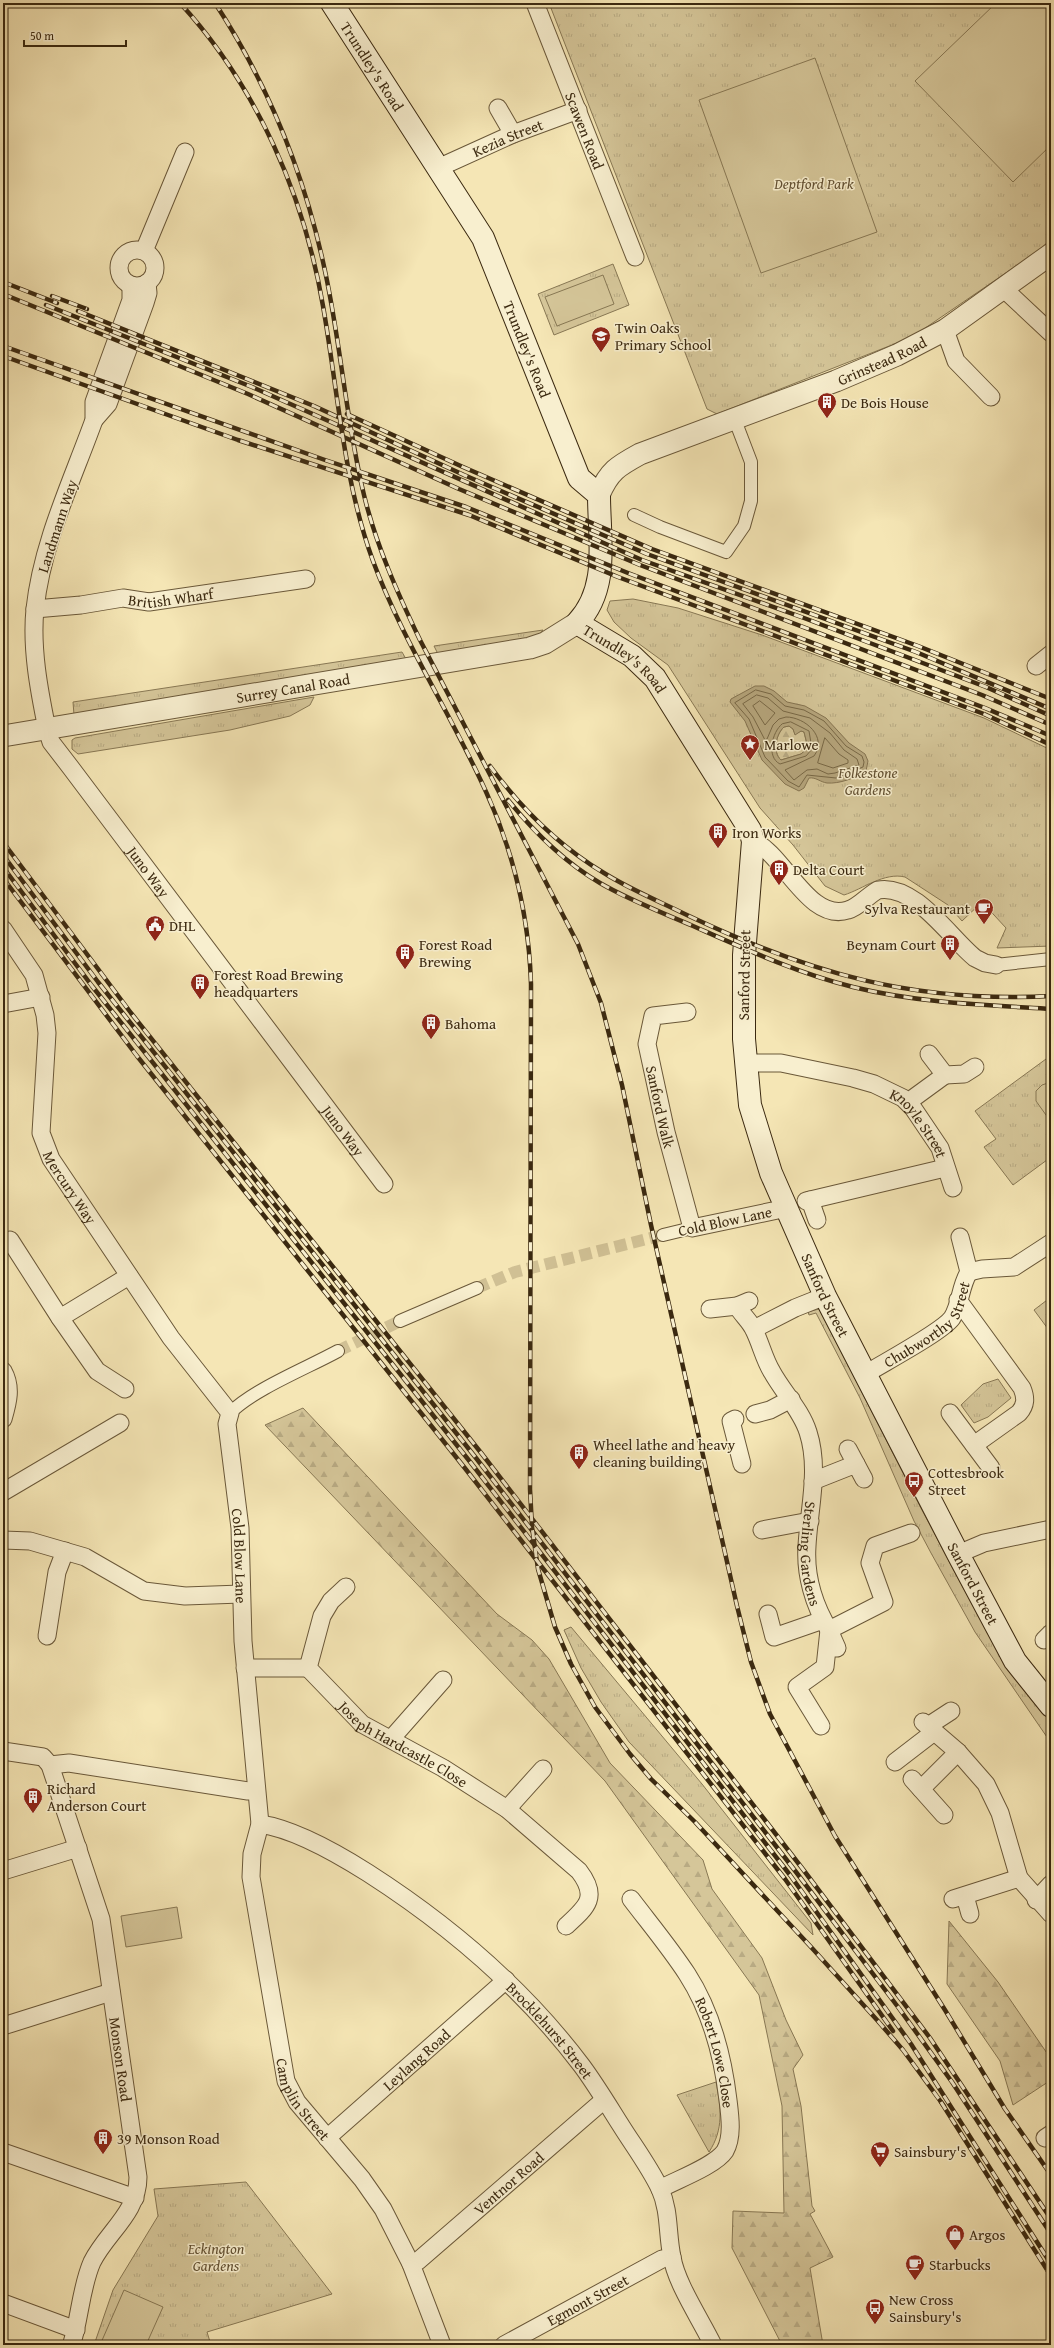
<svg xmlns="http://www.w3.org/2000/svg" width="1054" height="2348" font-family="'Gentium Book Plus',serif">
  <defs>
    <pattern id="grass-tufts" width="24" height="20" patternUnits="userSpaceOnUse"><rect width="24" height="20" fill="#d5c699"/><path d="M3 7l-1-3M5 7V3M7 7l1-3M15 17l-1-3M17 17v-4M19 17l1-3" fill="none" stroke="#b8aa83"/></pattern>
    <pattern id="forest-firs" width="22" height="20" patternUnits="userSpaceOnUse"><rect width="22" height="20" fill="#d5c699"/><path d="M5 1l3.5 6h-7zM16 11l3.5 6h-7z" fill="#b8aa83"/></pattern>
  </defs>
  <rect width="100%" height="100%" fill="#f5e6b5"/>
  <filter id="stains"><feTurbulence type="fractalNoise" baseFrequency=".005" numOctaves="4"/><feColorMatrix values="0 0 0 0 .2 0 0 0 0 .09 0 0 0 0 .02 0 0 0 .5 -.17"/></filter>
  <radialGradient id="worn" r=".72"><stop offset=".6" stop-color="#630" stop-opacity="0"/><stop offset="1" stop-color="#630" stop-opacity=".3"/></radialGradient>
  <g fill="url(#grass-tufts)" stroke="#887854">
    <polygon points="549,3 1051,3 1051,238 1041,249 912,337 717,414 707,409"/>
    <polygon points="613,264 629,305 554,335 538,294"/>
    <path d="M633,599l45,9 84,27 222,83 67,32v196l-54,2 9,-20 -24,-26 -20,19 -14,-16 -43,-28c-21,-5 -42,12 -61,18l-19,-9 -32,-41 -33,-37 -92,-143 -37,-27 -17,-16 -7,-12 3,-9z"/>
    <polygon points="543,630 536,638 438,654 434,646"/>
    <polygon points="402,652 406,659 74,715 73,702"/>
    <polygon points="314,697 310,705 290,716 230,730 78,754 72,749 72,740 75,738"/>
    <polygon points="1046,1059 1051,1067 1051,1157 1013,1185 984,1147 996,1139 975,1111"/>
    <polygon points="1051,1297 1051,1333 1034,1310"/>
    <path d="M819,1309c45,85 87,173 133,258 29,53 56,109 99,152v24l-76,-111 -44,-79 -17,-32 -54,-123 -44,-85 -7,2 -1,-3z"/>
    <polygon points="998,1379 1011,1398 988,1417 974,1423 961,1405 983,1384"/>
    <polygon points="571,1627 702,1784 811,1923 813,1935 629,1742 601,1702 581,1668 564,1630"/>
    <path d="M716,2082c5,26 8,47 -7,70l-32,-57z"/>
    <polygon points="246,2182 332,2294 207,2332 211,2345 94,2345 113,2290 158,2216 154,2189"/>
  </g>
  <g fill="url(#forest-firs)" stroke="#887854">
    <path d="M789,726l4,3 2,5 6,-3 3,1 4,16 -7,6 -20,6c-9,-8 -5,-26 3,-33z"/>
    <polygon points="303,1408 497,1614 532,1640 549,1659 610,1763 703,1860 712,1889 762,1958 786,2020 803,2055 793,2069 801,2106 812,2206 815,2211 810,2214 833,2257 810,2268 823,2345 782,2345 732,2248 733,2211 784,2213 782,2106 759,1995 605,1781 265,1425"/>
    <polygon points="949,1921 998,1982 1051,2059 1051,2080 1013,2105 1000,2061 947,1984"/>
  </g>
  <g fill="#d5c699" stroke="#887854">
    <polygon points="996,3 1051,3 1051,145 1013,182 915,81"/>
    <polygon points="815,58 877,232 761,273 699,100"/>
    <polygon points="603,275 614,304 557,326 545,297"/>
    <polygon points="1051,1082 1051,1122 1036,1101 1036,1091 1042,1085"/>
    <polygon points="177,1907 182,1938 126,1947 121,1916"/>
    <polygon points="124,2290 163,2307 146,2345 100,2345"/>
  </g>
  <path fill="#b6a67d" stroke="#857451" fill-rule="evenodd" d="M755,686h9l10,5 13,11 18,4 21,12 23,25 16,11 3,7 -2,10c-10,7 -27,13 -39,12 -7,-1 -11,-6 -18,-5l-5,10 -5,3 -14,-7 -23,-24 -17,-39 -15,-19 1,-3zM789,726l4,3 2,6 6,-4 3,1 4,16 -7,6 -20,6c-9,-8 -5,-26 3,-33z"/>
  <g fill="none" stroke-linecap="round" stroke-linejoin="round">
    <g stroke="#786846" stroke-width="1">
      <polygon points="756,690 771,694 785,706 804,710 824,721 846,746 862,756 864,762 863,767 836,778 807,775 799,787 788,781 765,757 749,719 735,703"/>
      <path d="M757,695l11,3 15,13 27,7 20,15 14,17 13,9 2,6 -24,8 -7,1 -11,-5 -10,1 -13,10 -9,-10 29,-14c14,-19 -9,-39 -28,-39l-7,2 -6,6 -6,14 -2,1 -12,-23 -10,-13z"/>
      <polygon points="760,701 775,713 765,725 753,706"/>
      <path d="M791,722l18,9 3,18 -6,7 -26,8c-14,-7 -8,-32 2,-40z"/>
      <polygon points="825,738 839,754 848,760 848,763 833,768 818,763"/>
    </g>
    <g stroke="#d0c094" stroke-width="12" stroke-dasharray="12 6" stroke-linecap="butt">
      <polyline points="477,1288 515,1272 663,1235"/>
      <polyline points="338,1351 400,1321"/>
    </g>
    <defs>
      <g id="pedestrian">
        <polyline points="634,515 660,527 726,552 744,526 751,501 751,462 738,428"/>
        <polyline points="996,965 1051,959"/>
        <polyline points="663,1235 692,1228"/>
        <polyline points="400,1321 477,1288"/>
        <path d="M230,1413c24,-24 77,-45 108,-62"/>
      </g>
      <g id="minor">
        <path id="s1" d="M535,3l100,254"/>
        <polyline points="498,108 513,134"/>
        <path id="s2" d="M438,168l75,-34 65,-24"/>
        <circle cx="137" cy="268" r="18"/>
        <polyline points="144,251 185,152"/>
        <path id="s3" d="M131,285v15l-37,102v18c-22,61 -52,123 -59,189 -4,39 4,81 12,120l4,13 20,26 313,416"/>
        <polyline points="1004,289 1051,333"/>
        <polyline points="945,330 956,361 991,397"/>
        <polyline points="94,420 108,404 145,303 148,293 147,283"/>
        <path id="s4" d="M35,609l46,-4 42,-7 26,4 157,-23"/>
        <polyline points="1036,666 1051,654"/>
        <path d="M753,841c31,13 56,82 95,69 11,-3 19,-14 30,-20 37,-7 72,48 97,68l10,5 11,2"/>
        <path id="s5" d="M3,929l31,46 11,40 2,18 -6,100 10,26 120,179 59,75 -3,11 13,104 3,113 17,183 -8,30 -1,23 35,204 11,21 65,77 21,30 28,55 31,81"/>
        <polyline points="3,1004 41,997"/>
        <path id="s6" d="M687,1012l-34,4 -6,28 19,88 26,96 95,-20"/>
        <polyline points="929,1054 945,1075 964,1074 975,1067"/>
        <path id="s7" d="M746,1063h35l72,15 21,6 29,14 10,10 27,40 13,40"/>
        <polyline points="908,1102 945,1075"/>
        <polyline points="810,1200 817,1220"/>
        <polyline points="806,1201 945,1168"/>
        <polyline points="10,1240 60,1318 129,1276"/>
        <polyline points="969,1272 982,1269 1014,1267 1051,1243"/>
        <path d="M958,1300l64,88c4,10 4,17 -3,25l-45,32"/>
        <path id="s8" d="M737,1306c5,9 13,15 17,24 7,14 10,29 18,42 11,20 29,38 36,60 12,37 1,76 -1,114 -2,29 7,59 22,84l55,-28 -14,-39 5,-17 36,-13"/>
        <polyline points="710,1309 737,1306 749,1301"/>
        <polyline points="60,1318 97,1371 125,1389"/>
        <polyline points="754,1329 795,1308 825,1296"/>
        <path d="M3,1371c9,16 5,31 0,48"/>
        <path id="s9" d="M864,1375c19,-12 78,-43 88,-57 9,-14 8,-32 17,-46l-9,-35"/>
        <polyline points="950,1413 991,1468"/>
        <polyline points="755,1414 770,1410 791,1399"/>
        <polyline points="735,1419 731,1421 742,1464"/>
        <polyline points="848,1449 856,1464"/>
        <polyline points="813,1481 856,1464 864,1479"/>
        <polyline points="3,1492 120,1423"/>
        <polyline points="762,1530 810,1521"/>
        <polyline points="3,1540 30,1541 85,1557 144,1591 185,1596 241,1594"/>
        <polyline points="958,1554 984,1543 1051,1529"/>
        <path id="s10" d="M346,1587l-15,14 -9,15 -14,52 54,56 81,44 64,41 72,62c20,26 8,36 -13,55"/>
        <polyline points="768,1614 774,1637 823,1620"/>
        <polyline points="47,1636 57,1572 65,1551"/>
        <polyline points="1044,1640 1051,1633"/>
        <polyline points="245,1668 308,1668"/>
        <polyline points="923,1722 958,1752 986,1784 1000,1813 1019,1878 1051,1914"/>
        <polyline points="821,1726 797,1687 825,1667 829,1630 837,1648"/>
        <polyline points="928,1726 951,1711"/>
        <polyline points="391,1739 443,1680"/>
        <path id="s11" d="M3,1751l40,6 7,8 51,154 37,258c0,36 -31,55 -46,85 -11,25 -12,55 -20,81"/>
        <polyline points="895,1762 934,1732"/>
        <polyline points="50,1765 69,1763 248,1791 256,1790"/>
        <polyline points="912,1779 944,1815"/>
        <polyline points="921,1789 958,1752"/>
        <polyline points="507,1809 543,1769"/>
        <path id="s12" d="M260,1824c35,5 78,30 108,49 81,52 156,116 214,193 14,19 26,39 38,58 13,21 29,42 40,65 10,22 7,45 12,68 4,26 29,63 41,88"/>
        <polyline points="3,1871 78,1848"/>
        <polyline points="965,1896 970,1914"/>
        <path id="s13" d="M631,1899c19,25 39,49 56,75 24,37 36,84 41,126 2,16 5,37 -3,51 -10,15 -49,29 -65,38"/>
        <polyline points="953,1899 1019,1878"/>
        <polyline points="1036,1900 1051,1884"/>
        <polyline points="3,2026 111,1992"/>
        <path id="s14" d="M327,2138l179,-158"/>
        <polyline points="1045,2138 1051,2134"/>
        <polyline points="3,2152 135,2198"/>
        <path id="s15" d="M411,2264l7,-3 186,-161"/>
        <polyline points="3,2303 76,2330"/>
        <path id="s16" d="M504,2345l158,-86 10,-2"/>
      </g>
      <g id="tertiary">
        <path id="s17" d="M599,495c10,-24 19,-29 41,-41l196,-73 61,-26 48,-25 106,-76"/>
        <path id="s18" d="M3,736l527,-88 15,-5 32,-20"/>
      </g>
      <g id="secondary">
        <path id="s19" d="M332,3l151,235 96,240 20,17c0,45 11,93 -22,128l55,33 23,22 95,152 3,11 -9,114v84l6,66 21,68 54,123 133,258 57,107 36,45"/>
      </g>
    </defs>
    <use href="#pedestrian" stroke="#6a5839" stroke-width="14"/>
    <use href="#minor" stroke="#6a5839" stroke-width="19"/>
    <use href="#tertiary" stroke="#6a5839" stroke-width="23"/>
    <use href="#secondary" stroke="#3b2910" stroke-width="24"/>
    <use href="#pedestrian" stroke="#f8efcf" stroke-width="12"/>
    <use href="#minor" stroke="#f8efcf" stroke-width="17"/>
    <use href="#tertiary" stroke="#f8efcf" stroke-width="21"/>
    <use href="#secondary" stroke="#f8efcf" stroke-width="22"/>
    <defs>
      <g id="rail">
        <path d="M180,3c77,84 124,192 143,303 15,85 20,173 50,255 30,81 79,154 114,233 27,60 42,124 44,190l-1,505 2,38 6,42 17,58 16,37 24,43 35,47 21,25 44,43 116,125 66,73 26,30 41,56"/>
        <path d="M215,3c53,81 90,173 110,268 16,74 21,150 39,224 12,50 34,99 56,145l158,304 23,59 21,82 29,140 86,381 14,56 19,52 65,122 110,174 60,99 46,66"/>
        <polyline points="3,282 57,303"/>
        <polyline points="3,294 248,394 459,489 640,565 982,695 1051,725"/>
        <polyline points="52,296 87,309"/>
        <polyline points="46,305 252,387 642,560 804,618 986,687 1051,716"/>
        <polyline points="78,311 314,406 464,475 647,554 916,652 1051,709"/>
        <polyline points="3,346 325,460 466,507 628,573 985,708 1051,736"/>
        <polyline points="3,356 238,440 469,515 618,577 984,714 1051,745"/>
        <polyline points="347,414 463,467 652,549 918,646 1051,699"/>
        <path d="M490,766c31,42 69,80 114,107 27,17 57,29 85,43 123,58 225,87 362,80"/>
        <path d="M508,800c26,32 56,62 92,83 29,17 61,29 93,43 52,23 104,47 160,61 65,16 132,18 198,22"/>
        <polyline points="3,842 131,1013 482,1454 802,1868 930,2038 1051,2219"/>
        <polyline points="3,855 98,982 476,1458 796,1872 898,2007 952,2082 1051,2234"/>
        <polyline points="3,867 92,986 471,1463 790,1875 911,2044 1051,2264"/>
        <polyline points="3,878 137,1056 464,1467 785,1879 893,2031"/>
        <polyline points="941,2102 1051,2276"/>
      </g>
    </defs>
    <use href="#rail" stroke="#3b2910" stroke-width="4.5"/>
    <use href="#rail" stroke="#f8efcf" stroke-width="3" stroke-dasharray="9" stroke-linecap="butt"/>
  </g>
  <defs>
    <symbol id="school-pin" viewBox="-11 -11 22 30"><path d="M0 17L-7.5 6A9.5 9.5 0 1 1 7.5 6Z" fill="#8f2418" stroke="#f8efcf"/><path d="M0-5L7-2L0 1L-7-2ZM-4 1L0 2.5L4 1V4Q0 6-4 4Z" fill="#fff"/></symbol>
    <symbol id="building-pin" viewBox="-11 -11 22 30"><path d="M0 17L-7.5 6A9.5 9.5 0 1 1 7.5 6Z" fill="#8f2418" stroke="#f8efcf"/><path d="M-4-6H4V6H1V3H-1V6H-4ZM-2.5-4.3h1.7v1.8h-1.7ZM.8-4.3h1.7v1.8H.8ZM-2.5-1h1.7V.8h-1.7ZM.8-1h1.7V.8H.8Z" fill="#fff"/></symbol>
    <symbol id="sight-pin" viewBox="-11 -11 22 30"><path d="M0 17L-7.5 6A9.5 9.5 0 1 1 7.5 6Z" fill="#8f2418" stroke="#f8efcf"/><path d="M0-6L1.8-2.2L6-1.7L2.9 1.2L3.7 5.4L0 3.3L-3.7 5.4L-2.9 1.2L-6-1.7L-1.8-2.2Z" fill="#fff"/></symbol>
    <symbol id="cafe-pin" viewBox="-11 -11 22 30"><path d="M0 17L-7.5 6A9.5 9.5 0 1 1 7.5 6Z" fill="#8f2418" stroke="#f8efcf"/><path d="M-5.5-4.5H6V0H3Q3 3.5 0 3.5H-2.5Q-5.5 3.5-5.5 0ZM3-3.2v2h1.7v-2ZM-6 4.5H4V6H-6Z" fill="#fff"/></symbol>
    <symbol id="civic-pin" viewBox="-11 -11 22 30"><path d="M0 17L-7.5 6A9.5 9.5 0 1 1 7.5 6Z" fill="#8f2418" stroke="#f8efcf"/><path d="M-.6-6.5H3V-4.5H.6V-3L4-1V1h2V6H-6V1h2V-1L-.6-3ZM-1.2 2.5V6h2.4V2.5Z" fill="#fff"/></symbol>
    <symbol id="bus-pin" viewBox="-11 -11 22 30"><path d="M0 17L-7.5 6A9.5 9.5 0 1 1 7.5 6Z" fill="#8f2418" stroke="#f8efcf"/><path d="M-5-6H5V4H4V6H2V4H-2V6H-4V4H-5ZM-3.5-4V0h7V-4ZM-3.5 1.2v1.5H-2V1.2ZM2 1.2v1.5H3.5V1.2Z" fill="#fff"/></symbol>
    <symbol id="supermarket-pin" viewBox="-11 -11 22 30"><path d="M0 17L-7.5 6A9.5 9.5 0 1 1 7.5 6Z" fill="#8f2418" stroke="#f8efcf"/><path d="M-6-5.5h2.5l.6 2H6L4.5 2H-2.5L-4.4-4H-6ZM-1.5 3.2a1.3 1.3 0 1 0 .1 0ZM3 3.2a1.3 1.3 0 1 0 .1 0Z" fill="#fff"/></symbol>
    <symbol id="shop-pin" viewBox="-11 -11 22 30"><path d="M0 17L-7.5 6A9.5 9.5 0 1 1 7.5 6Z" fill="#8f2418" stroke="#f8efcf"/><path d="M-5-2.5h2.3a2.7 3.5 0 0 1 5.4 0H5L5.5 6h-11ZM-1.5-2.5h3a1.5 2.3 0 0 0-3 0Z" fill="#fff"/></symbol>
  </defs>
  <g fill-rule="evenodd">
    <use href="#school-pin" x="590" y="325" width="22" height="30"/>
    <use href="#building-pin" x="816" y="391" width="22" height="30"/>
    <use href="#sight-pin" x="739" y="733" width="22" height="30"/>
    <use href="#building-pin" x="707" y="821" width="22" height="30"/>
    <use href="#building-pin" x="768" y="858" width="22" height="30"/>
    <use href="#cafe-pin" x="973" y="897" width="22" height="30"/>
    <use href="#civic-pin" x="144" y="914" width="22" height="30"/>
    <use href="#building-pin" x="939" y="933" width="22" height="30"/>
    <use href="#building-pin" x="394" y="942" width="22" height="30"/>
    <use href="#building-pin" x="189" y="972" width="22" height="30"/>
    <use href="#building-pin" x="420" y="1012" width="22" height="30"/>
    <use href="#building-pin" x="568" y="1442" width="22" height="30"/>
    <use href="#bus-pin" x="903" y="1470" width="22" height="30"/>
    <use href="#building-pin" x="22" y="1786" width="22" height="30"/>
    <use href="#building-pin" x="92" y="2127" width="22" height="30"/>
    <use href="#supermarket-pin" x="869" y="2140" width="22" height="30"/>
    <use href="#shop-pin" x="944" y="2223" width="22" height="30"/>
    <use href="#cafe-pin" x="904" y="2253" width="22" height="30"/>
    <use href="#bus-pin" x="864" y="2297" width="22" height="30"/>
  </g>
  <g text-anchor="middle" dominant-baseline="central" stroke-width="3" stroke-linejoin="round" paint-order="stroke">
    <g font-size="15" fill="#3b2910" stroke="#f8efcf">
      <text stroke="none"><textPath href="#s19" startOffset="75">Trundley's Road</textPath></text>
      <text stroke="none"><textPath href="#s1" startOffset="137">Scawen Road</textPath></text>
      <text stroke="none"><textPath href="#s2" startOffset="76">Kezia Street</textPath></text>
      <text stroke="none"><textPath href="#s19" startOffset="399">Trundley's Road</textPath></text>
      <text stroke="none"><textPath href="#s17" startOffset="319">Grinstead Road</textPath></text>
      <text transform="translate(57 526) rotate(-72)">Landmann Way</text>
      <text stroke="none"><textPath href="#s4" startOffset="137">British Wharf</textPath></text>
      <text stroke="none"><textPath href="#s19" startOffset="758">Trundley's Road</textPath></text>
      <text stroke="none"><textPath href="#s18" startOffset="294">Surrey Canal Road</textPath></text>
      <text stroke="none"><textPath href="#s3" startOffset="637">Juno Way</textPath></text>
      <text transform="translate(744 975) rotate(-89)">Sanford Street</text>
      <text stroke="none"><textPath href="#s6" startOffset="127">Sanford Walk</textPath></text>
      <text stroke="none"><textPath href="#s7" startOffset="192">Knoyle Street</textPath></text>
      <text stroke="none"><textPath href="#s3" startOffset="961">Juno Way</textPath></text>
      <text stroke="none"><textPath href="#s5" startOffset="277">Mercury Way</textPath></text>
      <text transform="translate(725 1221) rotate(-12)">Cold Blow Lane</text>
      <text stroke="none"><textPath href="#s19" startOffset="1454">Sanford Street</textPath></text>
      <text stroke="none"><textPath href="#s9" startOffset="84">Chubworthy Street</textPath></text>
      <text stroke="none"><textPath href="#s8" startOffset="268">Sterling Gardens</textPath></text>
      <text stroke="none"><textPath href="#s5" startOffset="698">Cold Blow Lane</textPath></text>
      <text stroke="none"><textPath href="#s19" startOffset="1778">Sanford Street</textPath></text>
      <text stroke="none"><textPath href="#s10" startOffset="215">Joseph Hardcastle Close</textPath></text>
      <text stroke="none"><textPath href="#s12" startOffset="361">Brocklehurst Street</textPath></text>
      <text stroke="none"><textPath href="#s13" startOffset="178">Robert Lowe Close</textPath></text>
      <text stroke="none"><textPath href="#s11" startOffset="355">Monson Road</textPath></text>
      <text stroke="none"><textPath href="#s14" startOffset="119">Leylang Road</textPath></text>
      <text stroke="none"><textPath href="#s5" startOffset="1252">Camplin Street</textPath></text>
      <text stroke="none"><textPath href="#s15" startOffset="127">Ventnor Road</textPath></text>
      <text stroke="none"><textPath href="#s16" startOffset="95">Egmont Street</textPath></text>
    </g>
    <g font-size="15" font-style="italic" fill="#625032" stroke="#f8efcf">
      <text x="814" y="183">Deptford Park</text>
      <text x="868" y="772">Folkestone<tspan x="868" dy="17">Gardens</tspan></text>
      <text x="216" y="2248">Eckington<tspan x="216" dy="17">Gardens</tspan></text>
    </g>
    <g font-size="15" fill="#3b2910" stroke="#f8efcf" text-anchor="start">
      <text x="615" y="327">Twin Oaks<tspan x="615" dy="17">Primary School</tspan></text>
      <text x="841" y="402">De Bois House</text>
      <text x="764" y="744">Marlowe</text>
      <text x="732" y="832">Iron Works</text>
      <text x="793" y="869">Delta Court</text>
      <text x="970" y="908" text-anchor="end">Sylva Restaurant</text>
      <text x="169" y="925">DHL</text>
      <text x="419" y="944">Forest Road<tspan x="419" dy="17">Brewing</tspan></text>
      <text x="936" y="944" text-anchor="end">Beynam Court</text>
      <text x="214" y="974">Forest Road Brewing<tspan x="214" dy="17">headquarters</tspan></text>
      <text x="445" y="1023">Bahoma</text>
      <text x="593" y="1444">Wheel lathe and heavy<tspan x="593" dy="17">cleaning building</tspan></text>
      <text x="928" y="1472">Cottesbrook<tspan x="928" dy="17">Street</tspan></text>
      <text x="47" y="1788">Richard<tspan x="47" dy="17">Anderson Court</tspan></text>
      <text x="117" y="2138">39 Monson Road</text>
      <text x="894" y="2151">Sainsbury's</text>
      <text x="969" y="2234">Argos</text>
      <text x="929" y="2264">Starbucks</text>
      <text x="889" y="2299">New Cross<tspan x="889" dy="17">Sainsbury's</tspan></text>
    </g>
  </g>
  <rect width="1054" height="2348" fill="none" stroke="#f5e6b5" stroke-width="16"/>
  <rect x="4" y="4" width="1046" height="2340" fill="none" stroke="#3b2910" stroke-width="2"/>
  <rect x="8" y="8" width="1038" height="2332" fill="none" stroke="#3b2910"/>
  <path d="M24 40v6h102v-6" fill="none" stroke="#3b2910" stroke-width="2"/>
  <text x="30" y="40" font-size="12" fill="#3b2910" stroke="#f8efcf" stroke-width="3" paint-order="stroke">50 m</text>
  <rect width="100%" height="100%" filter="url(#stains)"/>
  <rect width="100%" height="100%" fill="url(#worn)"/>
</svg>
